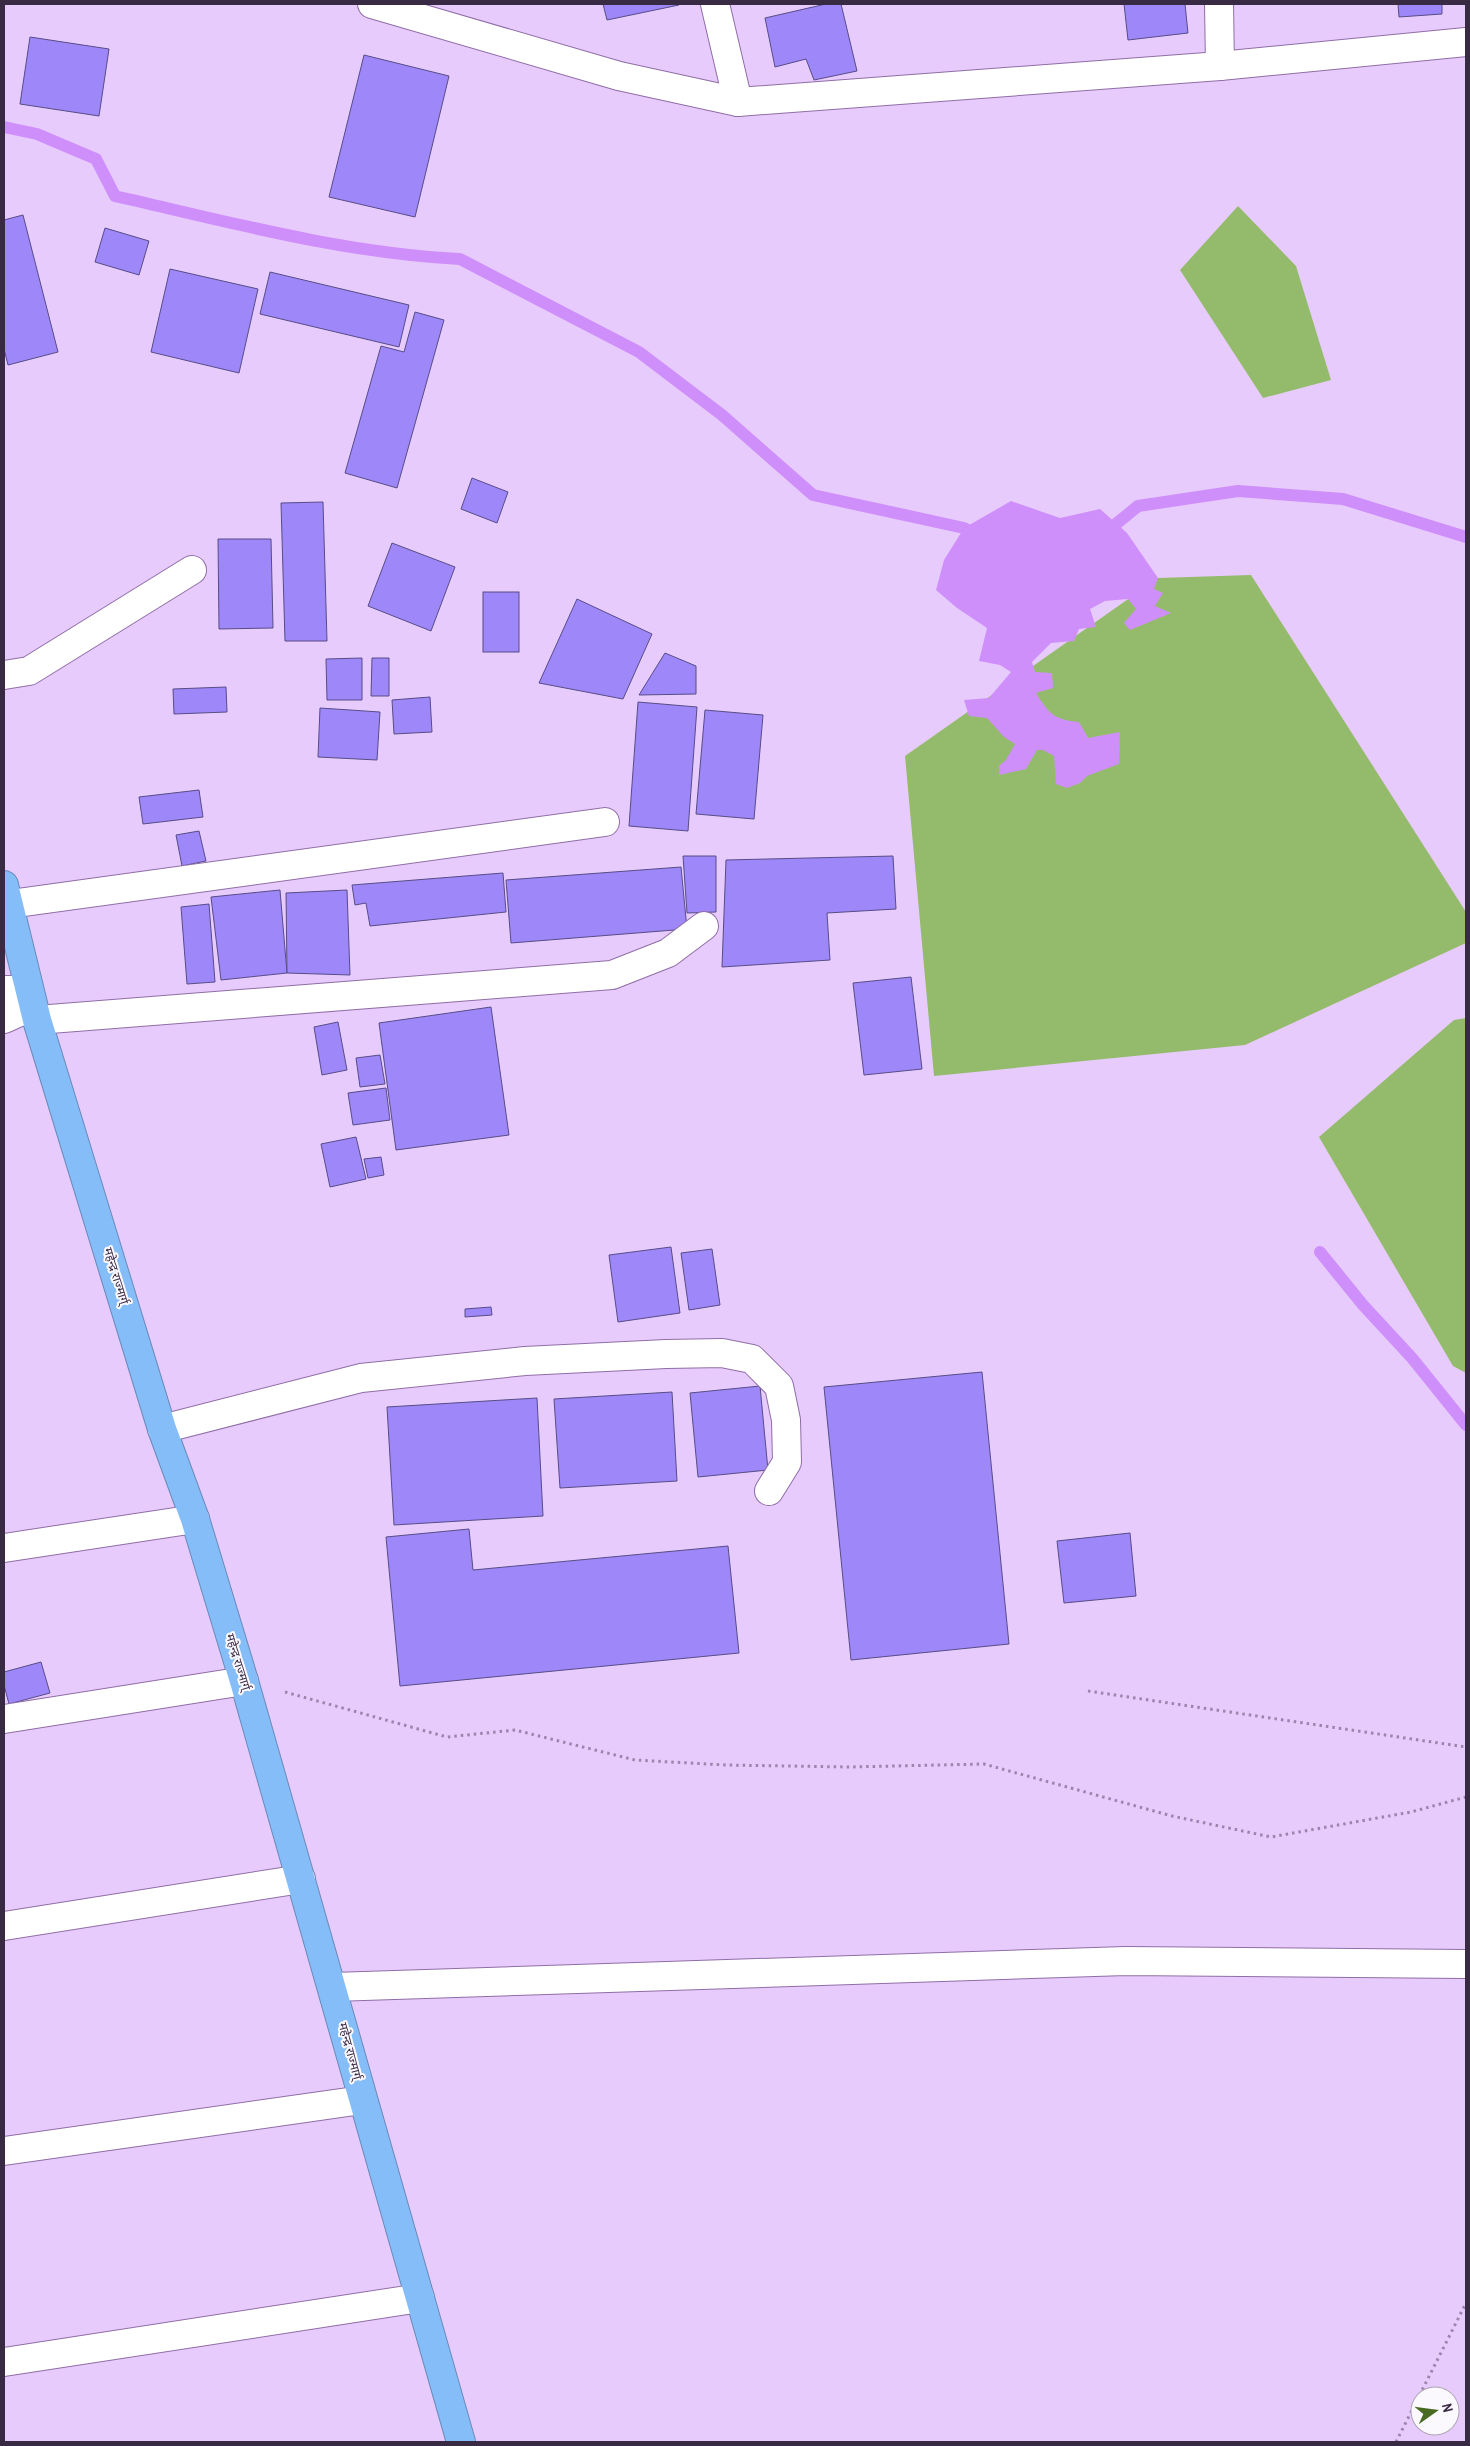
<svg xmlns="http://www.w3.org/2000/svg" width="1470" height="2446" font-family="'Archivo Narrow','Noto Sans Devanagari',sans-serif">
  <rect width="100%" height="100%" fill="#e8cbfd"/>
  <g fill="#94bb6c">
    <polygon points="1238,206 1296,266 1331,380 1263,398 1180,270"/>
    <polygon points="1251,575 1466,912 1466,943 1245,1045 934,1076 905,756 1158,578"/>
    <polygon points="1466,1018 1466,1373 1453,1366 1319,1137 1454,1020"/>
  </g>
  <path fill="#cf8ffb" d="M1011,501l49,17 40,-9 27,24 31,45 -4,11 9,4 -8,13 16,7 -41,17 -6,-7 12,-14 -8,-10 -23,2 -15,8 6,18 -17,2 -5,12 -23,2 -19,19 3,10 17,1 1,15 -17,5c13,21 19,27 43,29l9,16 32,-6 -1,32 -32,12 -7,7 -13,5 -11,-4 -2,-28 -11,-6h-6l-11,19 -27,6v-9l7,-6 9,-16 -11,-7 -17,-19 -18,-2 -5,-16 25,-2 22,-26 -11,-7 -21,-4 8,-33 -30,-20 -21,-18 8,-30 20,-32z"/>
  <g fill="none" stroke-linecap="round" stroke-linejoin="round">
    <g stroke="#cf8ffb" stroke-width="12">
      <path d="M4,127l33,7 59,25 19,37c114,26 228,57 345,63l179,93 83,63 91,80 151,33 14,7"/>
      <polyline points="1116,524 1138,506 1238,491 1343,499 1466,537"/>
      <polyline points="1320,1252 1363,1305 1412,1358 1466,1425"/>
    </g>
  </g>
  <g fill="#9d87f9" stroke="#574d86">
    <polygon points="603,4 679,4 679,5 607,20"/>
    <polygon points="826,4 841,4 857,71 814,80 806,59 775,67 765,18"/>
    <polygon points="1124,4 1185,4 1188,33 1128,40"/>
    <polygon points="1398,4 1442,4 1442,14 1399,17"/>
    <polygon points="30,37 109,49 99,116 20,104"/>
    <polygon points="364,55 449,76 415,217 329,197"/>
    <polygon points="23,215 58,352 8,365 4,349 4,220"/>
    <polygon points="105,228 149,241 139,275 95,262"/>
    <polygon points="170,269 258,289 239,373 151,352"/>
    <polygon points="270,272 409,305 399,347 260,314"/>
    <polygon points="415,312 444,320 397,488 345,473 381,346 404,352"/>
    <polygon points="472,478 508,492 497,523 461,509"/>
    <polygon points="323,502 327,641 285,641 281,503"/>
    <polygon points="218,539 271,539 273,628 219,629"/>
    <polygon points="392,543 455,567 431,631 368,606"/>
    <rect x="483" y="592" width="36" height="60"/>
    <polygon points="577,599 652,634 623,699 539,683"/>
    <polygon points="665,653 696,666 696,694 639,695"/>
    <polygon points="362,658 362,700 327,700 326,659"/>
    <polygon points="372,658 389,658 389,696 371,696"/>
    <polygon points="226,687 227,712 174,714 173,689"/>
    <polygon points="430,697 432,732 394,734 392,700"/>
    <polygon points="638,702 697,707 688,831 629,826"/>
    <polygon points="320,708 380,712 377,760 318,757"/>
    <polygon points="705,710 763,715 754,819 696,814"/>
    <polygon points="199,790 203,817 143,824 139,797"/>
    <polygon points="199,831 206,861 182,866 176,835"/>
    <polygon points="683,856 716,856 716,912 687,913"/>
    <polygon points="893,856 896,909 827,913 830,960 722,967 726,860"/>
    <polygon points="681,867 687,929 511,943 506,880"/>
    <polygon points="503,873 506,912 370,926 366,903 355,905 352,885"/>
    <polygon points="280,890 287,973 221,980 211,897"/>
    <polygon points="347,890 350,975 287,973 286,893"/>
    <polygon points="209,904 215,982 187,984 181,907"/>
    <polygon points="911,977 922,1069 864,1075 853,983"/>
    <polygon points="491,1007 509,1135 396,1150 379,1023"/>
    <polygon points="338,1022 347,1070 322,1075 314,1027"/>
    <polygon points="380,1055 385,1084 360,1087 356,1058"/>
    <polygon points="386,1088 390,1120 353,1125 348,1093"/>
    <polygon points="356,1137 366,1179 330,1187 321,1144"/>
    <polygon points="381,1157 384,1175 368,1178 364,1159"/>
    <polygon points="671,1247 680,1313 618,1322 609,1255"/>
    <polygon points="712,1249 720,1305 689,1310 681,1253"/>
    <polygon points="491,1307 492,1315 465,1317 465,1309"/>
    <polygon points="982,1372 1009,1644 851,1660 824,1387"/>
    <polygon points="760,1386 768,1470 698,1477 690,1393"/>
    <polygon points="672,1392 677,1481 560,1488 554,1399"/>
    <polygon points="537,1398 543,1516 394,1525 387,1407"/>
    <polygon points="469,1529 473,1570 728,1546 739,1653 400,1686 386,1537"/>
    <polygon points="1130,1533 1136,1596 1064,1603 1057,1541"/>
    <polygon points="41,1662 50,1693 9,1704 4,1685 4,1672"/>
  </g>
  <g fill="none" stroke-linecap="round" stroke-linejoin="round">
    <defs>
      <g id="street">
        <polyline points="372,4 619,76 738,102 1220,66 1466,42"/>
        <polyline points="715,4 738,102"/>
        <polyline points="1219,4 1220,66"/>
        <polyline points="4,675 29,671 192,570"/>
        <polyline points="10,904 605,822"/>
        <polyline points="4,990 28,990"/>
        <polyline points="4,1019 33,1006"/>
        <polyline points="37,1020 612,975 668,953 704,926"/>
        <polyline points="162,1429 361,1378 525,1361 666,1354 722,1353 752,1359 779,1386 786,1420 787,1462 769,1491"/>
        <polyline points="4,1548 195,1519"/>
        <polyline points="4,1719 244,1681"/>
        <polyline points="4,1926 301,1879"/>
        <polyline points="333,1987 1126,1961 1466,1964"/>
        <polyline points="4,2151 362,2100"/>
        <polyline points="4,2362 420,2298"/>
      </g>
      <polyline id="highway" points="4,885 37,1020 162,1429 195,1519 244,1681 461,2442"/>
    </defs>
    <use href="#street" stroke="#8f6ea7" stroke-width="30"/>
    <use href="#highway" stroke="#6a8ab9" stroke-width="30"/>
    <g stroke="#9b85ac" stroke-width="3" stroke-dasharray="2.5 4" stroke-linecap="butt">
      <polyline points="1088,1691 1466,1747"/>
      <polyline points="285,1692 447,1737 515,1730 635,1760 726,1765 849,1767 984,1764 1172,1816 1271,1837 1411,1812 1466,1797"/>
      <polyline points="1396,2442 1466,2303"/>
    </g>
    <use href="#street" stroke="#fff" stroke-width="28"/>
    <use href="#highway" stroke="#85bdf8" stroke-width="28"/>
  </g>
  <g text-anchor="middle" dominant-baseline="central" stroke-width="4" stroke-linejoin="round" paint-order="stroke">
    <g font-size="12" fill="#382a43" stroke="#fbf8fe">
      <text transform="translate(116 1276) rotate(73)">महेन्द्र राज्मार्ग्</text>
      <text transform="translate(238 1662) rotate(73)">महेन्द्र राज्मार्ग्</text>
      <text transform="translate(350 2051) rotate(75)">महेन्द्र राज्मार्ग्</text>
    </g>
  </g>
  <rect width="1470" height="2446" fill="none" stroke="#382a43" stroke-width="10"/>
  <g transform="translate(1435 2411) rotate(76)"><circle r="24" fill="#fbf8fe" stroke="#ada6b3"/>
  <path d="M0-4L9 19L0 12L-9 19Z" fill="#496a21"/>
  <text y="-8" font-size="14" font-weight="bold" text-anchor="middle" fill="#382a43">N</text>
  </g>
</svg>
